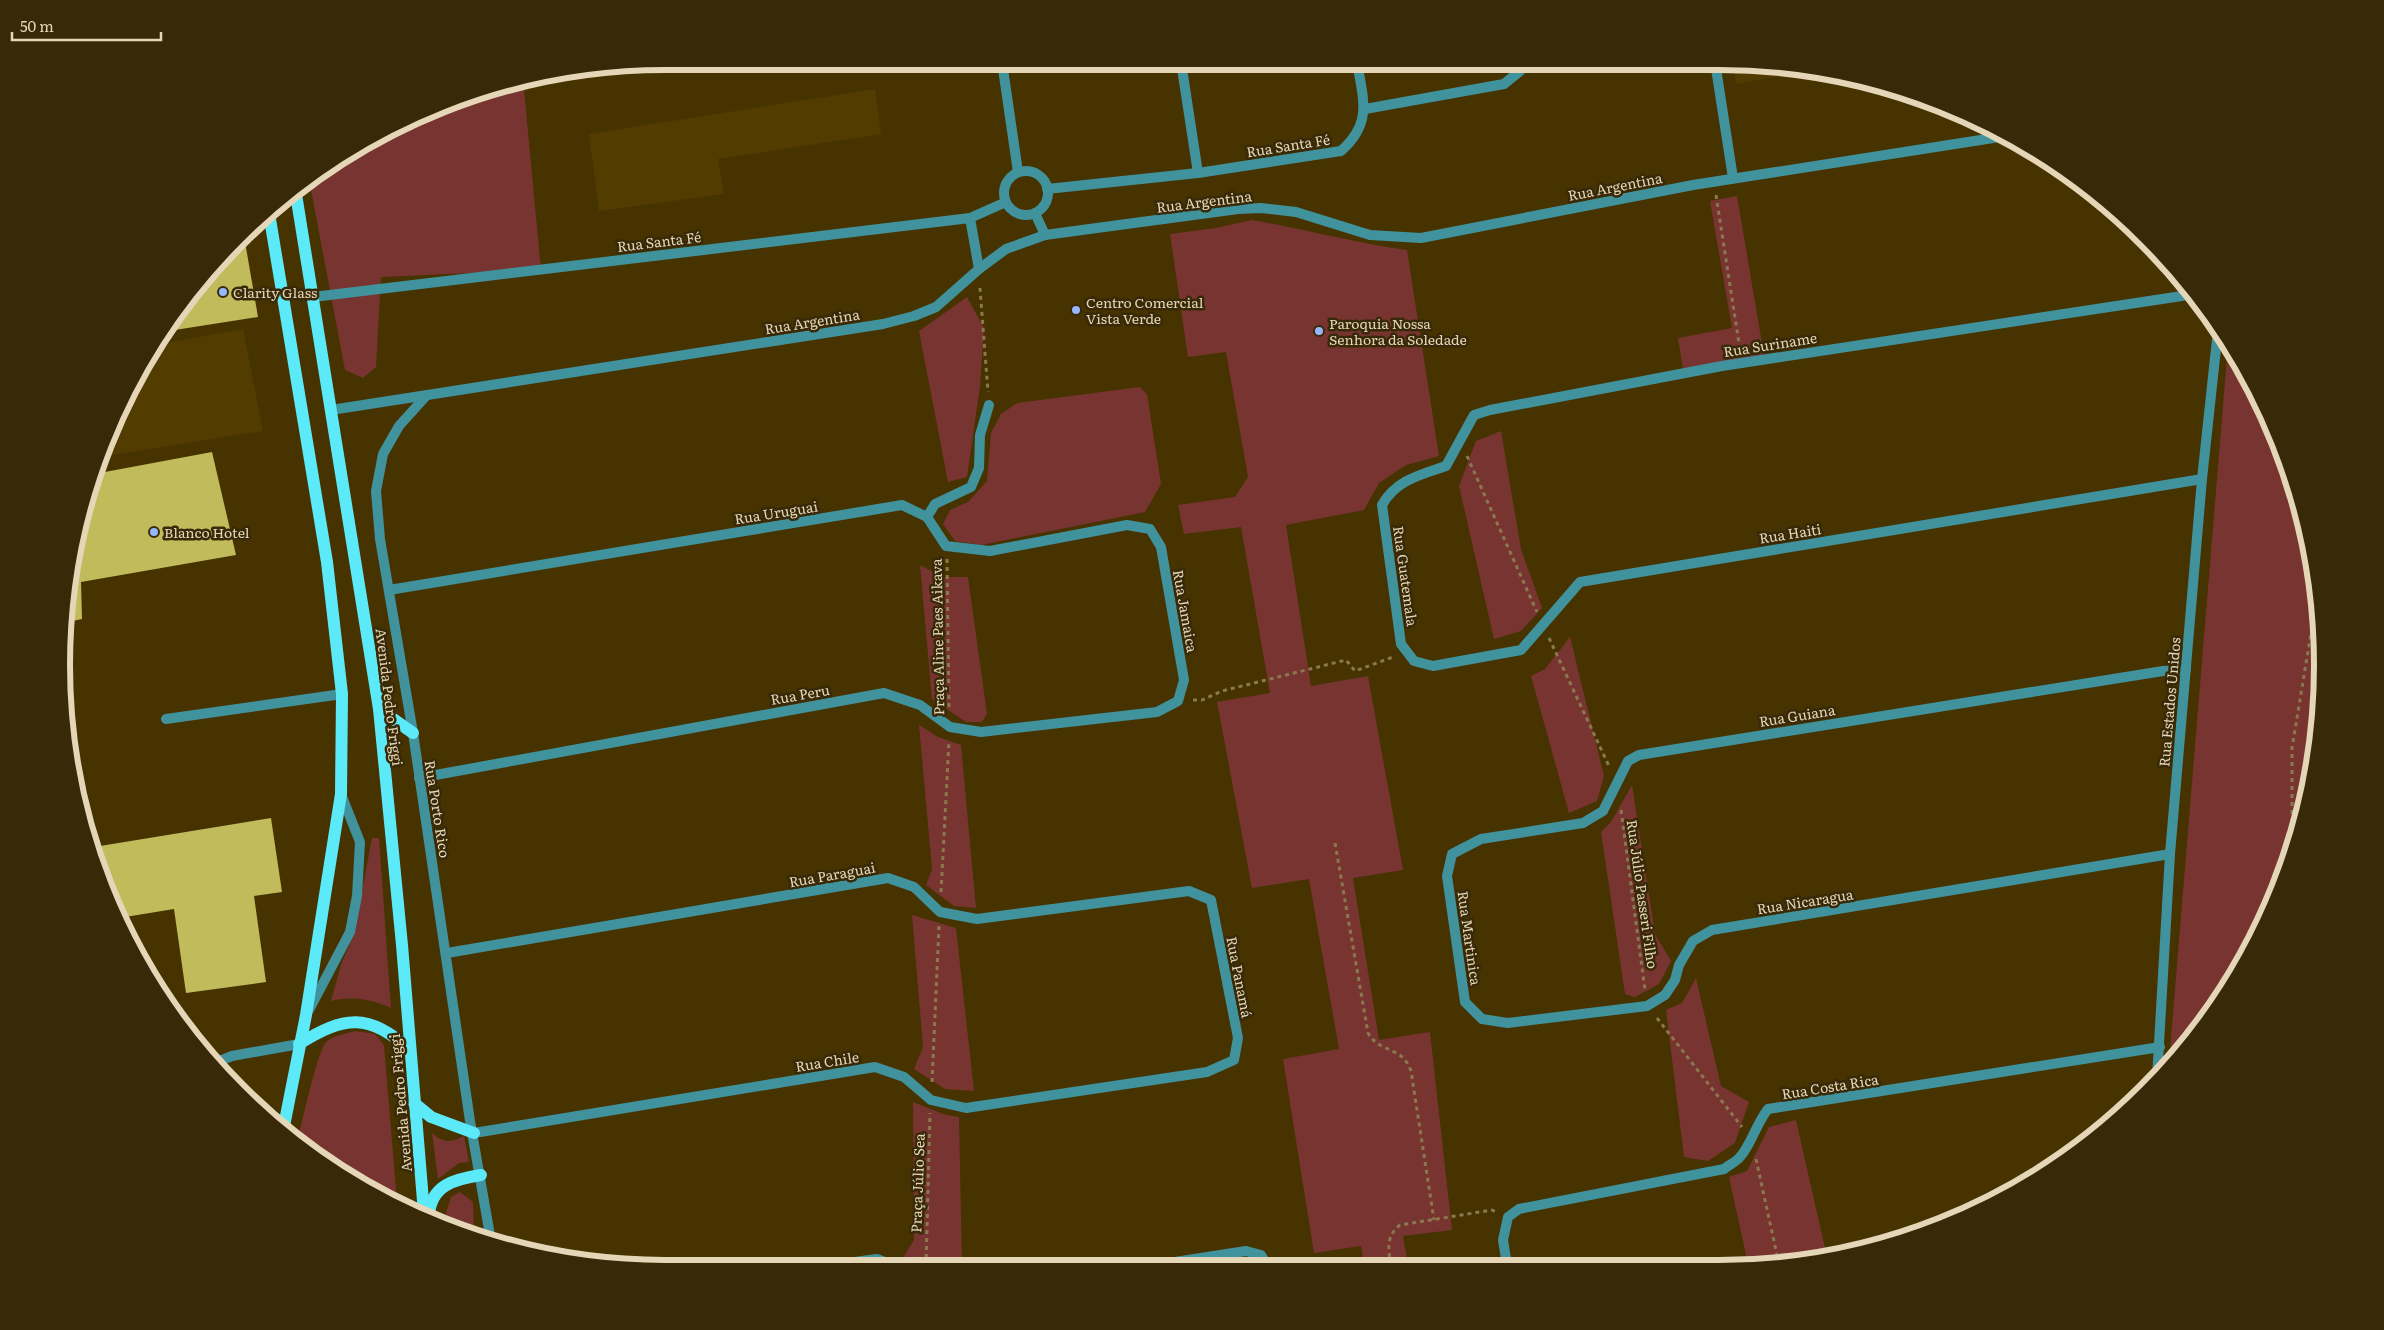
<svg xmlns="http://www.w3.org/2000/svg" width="2384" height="1330" font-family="Literata,serif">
  <rect width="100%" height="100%" fill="#463300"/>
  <g fill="#523c00">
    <polygon points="1733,63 1758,63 1808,71 1736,84"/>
    <polygon points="875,89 881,134 718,159 724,194 599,211 589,134"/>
    <polygon points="243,329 263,431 99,457 107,434 155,345"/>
  </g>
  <g fill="#783430">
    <polygon points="523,79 541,270 381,277 376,367 363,378 345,370 309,179 363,142 471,93"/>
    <polygon points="1737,196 1764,355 1683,369 1678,338 1732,328 1710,201"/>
    <path d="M1252,220c52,9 103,23 155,30l32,206 -33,9 -27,18 -15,27 -78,15 25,161 57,-10 35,194 -50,8 26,162 51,-8 22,198 -49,6 5,29h-44l-3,-19 -47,7 -31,-194 56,-10 -30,-170 -57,9 -35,-186 53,-9 -29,-166 -57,7 -6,-29 57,-8 13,-20 -22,-125 -38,5 -18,-123 46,-6z"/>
    <polygon points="967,297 984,328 980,386 967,477 948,482 919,331"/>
    <polygon points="2228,345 2260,398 2302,508 2321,625 2318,744 2291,859 2242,967 2169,1062"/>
    <polygon points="1140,387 1147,394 1161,484 1145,512 981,545 955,541 943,524 950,510 968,502 987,481 991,433 1001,414 1017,403"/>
    <polygon points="1501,431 1521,549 1542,608 1521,631 1494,639 1459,486 1476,441"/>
    <polygon points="920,565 942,577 968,577 987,714 982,722 966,722 932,699"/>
    <polygon points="1570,637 1604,776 1597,801 1569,813 1531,676 1545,669"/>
    <polygon points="919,725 938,737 961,745 976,908 954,906 926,885 932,869"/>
    <polygon points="1632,785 1655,934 1671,961 1659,984 1635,997 1625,994 1601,832 1611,822"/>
    <path d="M372,838h7l12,170c-21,-9 -37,-12 -60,-7l10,-36 13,-31z"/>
    <polygon points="912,915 956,928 974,1091 945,1089 914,1069 923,1047"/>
    <polygon points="1696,978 1721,1086 1749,1102 1735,1143 1708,1161 1684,1157 1666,1010 1682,1003"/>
    <path d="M355,1031l20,3 9,11 13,157 -34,-14 -66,-44c3,-15 21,-94 29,-102 8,-7 19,-8 29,-11z"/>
    <polygon points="913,1102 943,1114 959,1117 962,1266 916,1267 904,1256 914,1240"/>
    <polygon points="1796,1120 1827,1257 1798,1264 1748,1264 1729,1177 1747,1171 1769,1127"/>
    <path d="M432,1133c11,10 19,10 32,3l5,26 -10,1 -21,16z"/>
    <polygon points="460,1192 473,1202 474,1234 446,1222 446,1213 451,1197"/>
  </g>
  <g fill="#c1bb5c">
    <polygon points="244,236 258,317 162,332 211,267"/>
    <polygon points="212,452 236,555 81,582 82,619 63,623 82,509 94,474"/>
    <polygon points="271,818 282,892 254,896 266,982 186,993 174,909 119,918 107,896 97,865 94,847"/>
  </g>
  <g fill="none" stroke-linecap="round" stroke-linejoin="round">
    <g stroke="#8a794f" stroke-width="3" stroke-dasharray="4 4" stroke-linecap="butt">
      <polyline points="1716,195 1740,350"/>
      <polyline points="980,288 988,392"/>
      <polyline points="1467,456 1537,612"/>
      <polyline points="947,559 949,708"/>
      <polyline points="1549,638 1609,766"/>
      <polyline points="1193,700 1202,700 1222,691 1346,660 1355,671 1393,657"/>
      <polyline points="1621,810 1645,990"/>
      <path d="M1335,843l33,190c12,21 34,12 43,38l23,149"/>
      <polyline points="2292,854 2292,748 2317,597"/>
      <polyline points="941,892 949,741"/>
      <polyline points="1657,1018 1742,1127"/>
      <polyline points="932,1082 939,926"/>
      <polyline points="1756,1159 1779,1264"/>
      <path d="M1391,1265c-3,-16 -5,-29 9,-40l92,-15 4,2"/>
      <polyline points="926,1266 930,1113"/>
    </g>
    <g stroke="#40929c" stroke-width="10">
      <polyline points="927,517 935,504 971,487 979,468 980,435 989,405"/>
      <polyline points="166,719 342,694"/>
      <polyline points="309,1010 350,932 357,896 360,842 341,794"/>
      <polyline points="212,1064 232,1056 299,1044"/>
    </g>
    <g stroke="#40929c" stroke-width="10">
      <polyline points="1002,62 1018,172"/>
      <polyline points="1181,62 1198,173"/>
      <polyline points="1715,62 1733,178"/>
      <polyline points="1365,109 1504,84 1520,71 1526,62"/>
      <circle cx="1026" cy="193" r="22"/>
      <path d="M1047,189l151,-16 143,-22c32,-28 22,-52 16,-89"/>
      <polyline points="1035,213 1045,235"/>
      <polyline points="970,218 979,269"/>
      <path d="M2195,294l-473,72 -232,44 -16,5 -28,51c-26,9 -50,14 -64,39l19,139 13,17 19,5 88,-16 59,-68 622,-103"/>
      <polyline points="313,297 970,218 1006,202"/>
      <polyline points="426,396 399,426 383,454 376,491 380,539 413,733 470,1121 491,1241"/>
      <polyline points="331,410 883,324 914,316 936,307 979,269 1006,249 1045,235 1238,209 1261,208 1296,212 1370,235 1421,238 1693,185 2006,136"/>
      <polyline points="389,590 902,505 927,517 946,546 990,551 1127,525 1150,529 1161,547 1184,680 1178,701 1157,712 981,732 950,727 920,705 884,693 419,778"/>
      <polyline points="2170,854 1712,930 1693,941 1679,965 1675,980 1665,995 1647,1006 1508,1023 1482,1019 1465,1002 1447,876 1452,854 1481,839 1583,823 1603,811 1628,761 1639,755 2163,671 2186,670"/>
      <polyline points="447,953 888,878 914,887 940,912 977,919 1189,891 1211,900 1238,1038 1234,1060 1207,1072 966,1108 931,1100 904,1077 875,1067 474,1133"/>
      <polyline points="2157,1078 2170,854 2202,479 2218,330"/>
      <path d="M1507,1265l-4,-25 5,-23 11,-8 205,-40c5,-4 12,-7 16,-12 12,-14 16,-33 28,-48l392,-62"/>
      <polyline points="1149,1266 1246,1251 1261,1255 1267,1265"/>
      <polyline points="817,1267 877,1259 897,1267"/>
    </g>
    <g stroke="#5ce9f8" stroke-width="12">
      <polyline points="295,188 379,709 402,945 424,1213"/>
      <polyline points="269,213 327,562 342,694 341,794 306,1015 283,1131"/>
      <polyline points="379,709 413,733"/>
      <path d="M299,1044c45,-28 70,-32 111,6"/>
      <polyline points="414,1103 431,1117 474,1133"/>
      <path d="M429,1215c2,-30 26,-36 52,-40"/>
    </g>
  </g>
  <g fill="#96b6fd" stroke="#382a08" stroke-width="2">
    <circle cx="223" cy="292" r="5"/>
    <circle cx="1076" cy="310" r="5"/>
    <circle cx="1319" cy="331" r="5"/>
    <circle cx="154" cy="532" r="5"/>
  </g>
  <g text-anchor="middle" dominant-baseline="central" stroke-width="5" stroke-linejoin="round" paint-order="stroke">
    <g font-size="14" fill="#e5d6b8" stroke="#382a08">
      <text transform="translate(1288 145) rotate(-9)">Rua Santa Fé</text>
      <text transform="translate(1615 186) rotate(-11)">Rua Argentina</text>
      <text transform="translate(1204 201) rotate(-7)">Rua Argentina</text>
      <text transform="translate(659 241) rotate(-7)">Rua Santa Fé</text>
      <text transform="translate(812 321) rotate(-9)">Rua Argentina</text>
      <text transform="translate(1770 344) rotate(-9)">Rua Suriname</text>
      <text transform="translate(776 512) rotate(-9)">Rua Uruguai</text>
      <text transform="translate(1790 533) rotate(-9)">Rua Haiti</text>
      <text transform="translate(1406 576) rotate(82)">Rua Guatemala</text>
      <text transform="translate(1186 611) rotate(80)">Rua Jamaica</text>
      <text transform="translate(937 637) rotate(-91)">Praça Aline Paes Aikava</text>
      <text transform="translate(800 694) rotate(-10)">Rua Peru</text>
      <text transform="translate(390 697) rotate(83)">Avenida Pedro Friggi</text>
      <text transform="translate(2169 702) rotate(-85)">Rua Estados Unidos</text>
      <text transform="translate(1797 715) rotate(-9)">Rua Guiana</text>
      <text transform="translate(438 809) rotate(81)">Rua Porto Rico</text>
      <text transform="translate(832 874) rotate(-10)">Rua Paraguai</text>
      <text transform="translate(1643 894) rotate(82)">Rua Júlio Passeri Filho</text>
      <text transform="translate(1805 901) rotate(-9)">Rua Nicaragua</text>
      <text transform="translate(1470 938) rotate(82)">Rua Martinica</text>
      <text transform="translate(1240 977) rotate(79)">Rua Panamá</text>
      <text transform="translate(827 1061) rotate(-9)">Rua Chile</text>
      <text transform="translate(1830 1086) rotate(-9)">Rua Costa Rica</text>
      <text transform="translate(400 1103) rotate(-95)">Avenida Pedro Friggi</text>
      <text transform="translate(917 1183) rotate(-88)">Praça Júlio Sea</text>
    </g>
    <g font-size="14" fill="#e5d6b8" stroke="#382a08" text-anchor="start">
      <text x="233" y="292">Clarity Glass</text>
      <text x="1086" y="302">Centro Comercial<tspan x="1086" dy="16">Vista Verde</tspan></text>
      <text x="1329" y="323">Paroquia Nossa<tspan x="1329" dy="16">Senhora da Soledade</tspan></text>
      <text x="164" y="532">Blanco Hotel</text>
    </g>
  </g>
  <path d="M0 0H2384V1330H0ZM665 70H1719A595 595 0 0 1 2314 665V665A595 595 0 0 1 1719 1260H665A595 595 0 0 1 70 665V665A595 595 0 0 1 665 70Z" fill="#382a08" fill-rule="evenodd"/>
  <path fill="none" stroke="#e5d6b8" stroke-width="6" d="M665 70H1719A595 595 0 0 1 2314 665V665A595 595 0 0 1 1719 1260H665A595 595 0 0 1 70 665V665A595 595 0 0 1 665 70Z"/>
  <path d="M12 32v8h149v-8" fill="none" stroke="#e5d6b8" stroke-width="2.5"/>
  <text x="20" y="32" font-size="15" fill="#e5d6b8" stroke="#382a08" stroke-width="4" paint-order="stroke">50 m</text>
</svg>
